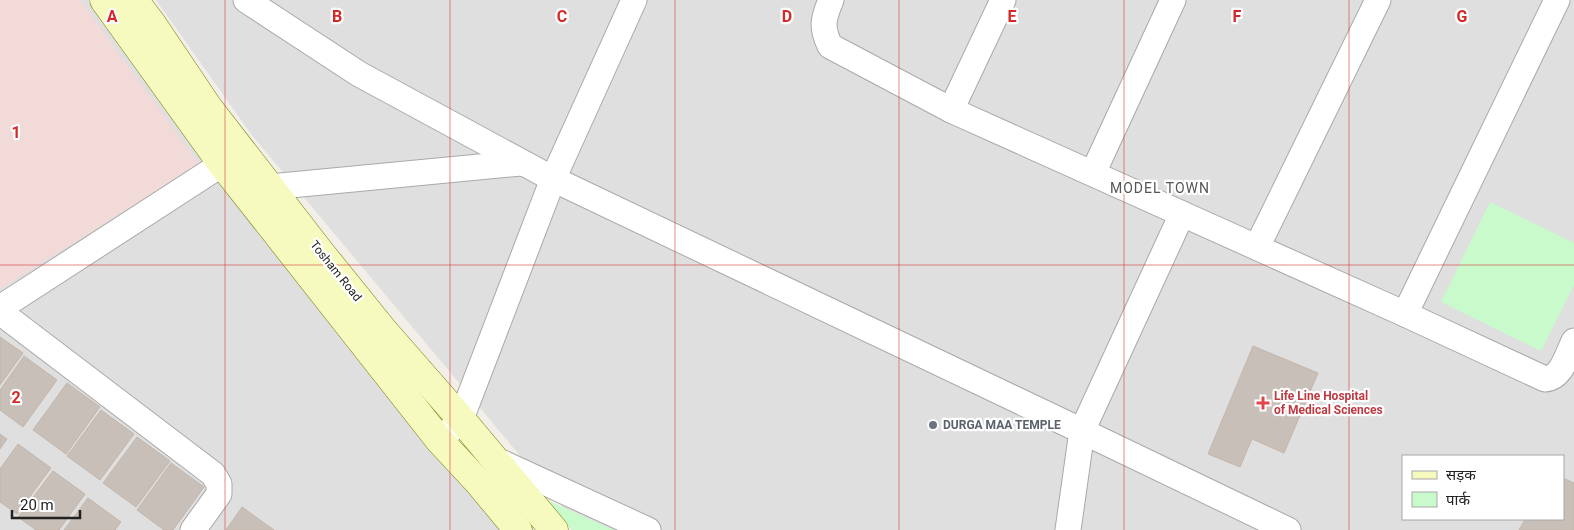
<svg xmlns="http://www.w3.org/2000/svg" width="1574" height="530" font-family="Roboto,'Noto Sans Devanagari',sans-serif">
  <rect width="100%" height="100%" fill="#f2efe9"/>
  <g fill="#e0dfdf" fill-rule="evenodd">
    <polygon points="0,0 88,0 149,84 505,530 0,530"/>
    <path d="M156,0h1418v530h-992l-331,-396zM1403,456h160v63h-160z"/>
  </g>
  <polygon fill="#f2dad9" points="0,0 80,0 199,164 0,289"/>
  <g fill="#c8facc">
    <polygon points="1490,202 1574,243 1574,285 1541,351 1441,302"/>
    <polygon points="540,497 614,530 572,530"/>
  </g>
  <g fill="#c7bfb8" stroke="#c4b6ab">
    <polygon points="0,337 23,353 0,385"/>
    <polygon points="1253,346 1318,373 1284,453 1252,439 1240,467 1208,454"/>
    <polygon points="24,356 57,380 23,427 0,410 0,390"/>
    <polygon points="67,383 100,407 66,454 33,430"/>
    <polygon points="101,410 134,434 100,480 67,456"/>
    <polygon points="0,434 7,439 0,449"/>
    <polygon points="137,437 170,461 136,507 103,483"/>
    <polygon points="18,444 51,468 17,514 0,502 0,469"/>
    <polygon points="171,463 204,487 173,530 164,530 137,510"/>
    <polygon points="53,471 85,494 59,530 36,530 18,517"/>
    <polygon points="1563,478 1574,483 1574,530 1519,530 1525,519 1563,519"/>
    <polygon points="88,498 121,522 115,530 64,530"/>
    <polygon points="242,507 274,530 226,530"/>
  </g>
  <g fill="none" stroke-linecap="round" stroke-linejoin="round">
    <defs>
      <g id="street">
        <polyline points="246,0 359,74 553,179 1082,431 1288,530"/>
        <path d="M831,0c-8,19 -10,27 -1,46l121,64 454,204 140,65c17,-1 22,-24 29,-38"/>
        <polyline points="951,110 1003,0"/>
        <polyline points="1093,173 1173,0"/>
        <polyline points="270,187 521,163"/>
        <polyline points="1257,247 1378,0"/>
        <polyline points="0,308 222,164"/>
        <polyline points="0,312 213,474 219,484 219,494 193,530"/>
        <polyline points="1405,314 1557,0"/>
        <polyline points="440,441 461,419 553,179 634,0"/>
        <polyline points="494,459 648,530"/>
        <polyline points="1068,530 1082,431 1182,214"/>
      </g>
      <g id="secondary">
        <polyline points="104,0 222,164 366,347 440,441 479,483 518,530"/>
        <polyline points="134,0 153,25 208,107 321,253 384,331 461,419 554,530"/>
      </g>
    </defs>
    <use href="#street" stroke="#a9a9a9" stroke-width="27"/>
    <use href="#secondary" stroke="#707d05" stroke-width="29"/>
    <use href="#street" stroke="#fff" stroke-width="25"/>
    <use href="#secondary" stroke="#f7fabf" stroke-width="28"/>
  </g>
  <path fill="none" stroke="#d62828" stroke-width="1" stroke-opacity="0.55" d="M225,0v530M450,0v530M675,0v530M899,0v530M1124,0v530M1349,0v530M0,265h1574"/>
  <path fill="#e0444e" stroke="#fff" stroke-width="2" d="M1260.5 395.5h5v5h5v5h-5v5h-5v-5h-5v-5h5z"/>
  <circle fill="#6b7280" stroke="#fff" stroke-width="2" cx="933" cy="425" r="5"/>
  <g text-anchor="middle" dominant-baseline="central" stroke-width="4.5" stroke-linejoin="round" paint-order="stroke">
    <g font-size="12" fill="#222" stroke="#fff">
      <text transform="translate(336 271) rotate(51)">Tosham Road</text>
    </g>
    <g font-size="12" font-weight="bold" fill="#be3a42" stroke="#fff" text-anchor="start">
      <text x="1274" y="396">Life Line Hospital<tspan x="1274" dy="14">of Medical Sciences</tspan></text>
    </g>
    <g font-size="12" font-weight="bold" fill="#5b616d" stroke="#fff" text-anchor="start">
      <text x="943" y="425">DURGA MAA TEMPLE</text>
    </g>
    <g font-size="14" letter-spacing="1" fill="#555" stroke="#fff">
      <text x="1160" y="188">MODEL TOWN</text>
    </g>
  </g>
  <g font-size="16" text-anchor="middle" font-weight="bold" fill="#d62828" stroke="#fff" stroke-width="4.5" stroke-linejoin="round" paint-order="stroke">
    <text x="112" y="22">A</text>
    <text x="337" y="22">B</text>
    <text x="562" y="22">C</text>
    <text x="787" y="22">D</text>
    <text x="1012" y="22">E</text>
    <text x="1237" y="22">F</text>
    <text x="1462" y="22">G</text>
    <text x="16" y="138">1</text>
    <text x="16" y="403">2</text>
  </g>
  <rect x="1402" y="455" width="162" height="65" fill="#ffffff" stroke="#a7a7a7"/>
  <rect x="1412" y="471" width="25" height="8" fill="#f7fabf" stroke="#a7a7a7"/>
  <text x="1446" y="480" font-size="15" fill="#222222">सड़क</text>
  <rect x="1412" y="492" width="25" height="15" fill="#c8facc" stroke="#a7a7a7"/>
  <text x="1446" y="505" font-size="15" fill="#222222">पार्क</text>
  <path d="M12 510v8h68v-8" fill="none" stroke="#222222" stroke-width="2.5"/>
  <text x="20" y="510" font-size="15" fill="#222222" stroke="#ffffff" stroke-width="4" paint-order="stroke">20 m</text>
</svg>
